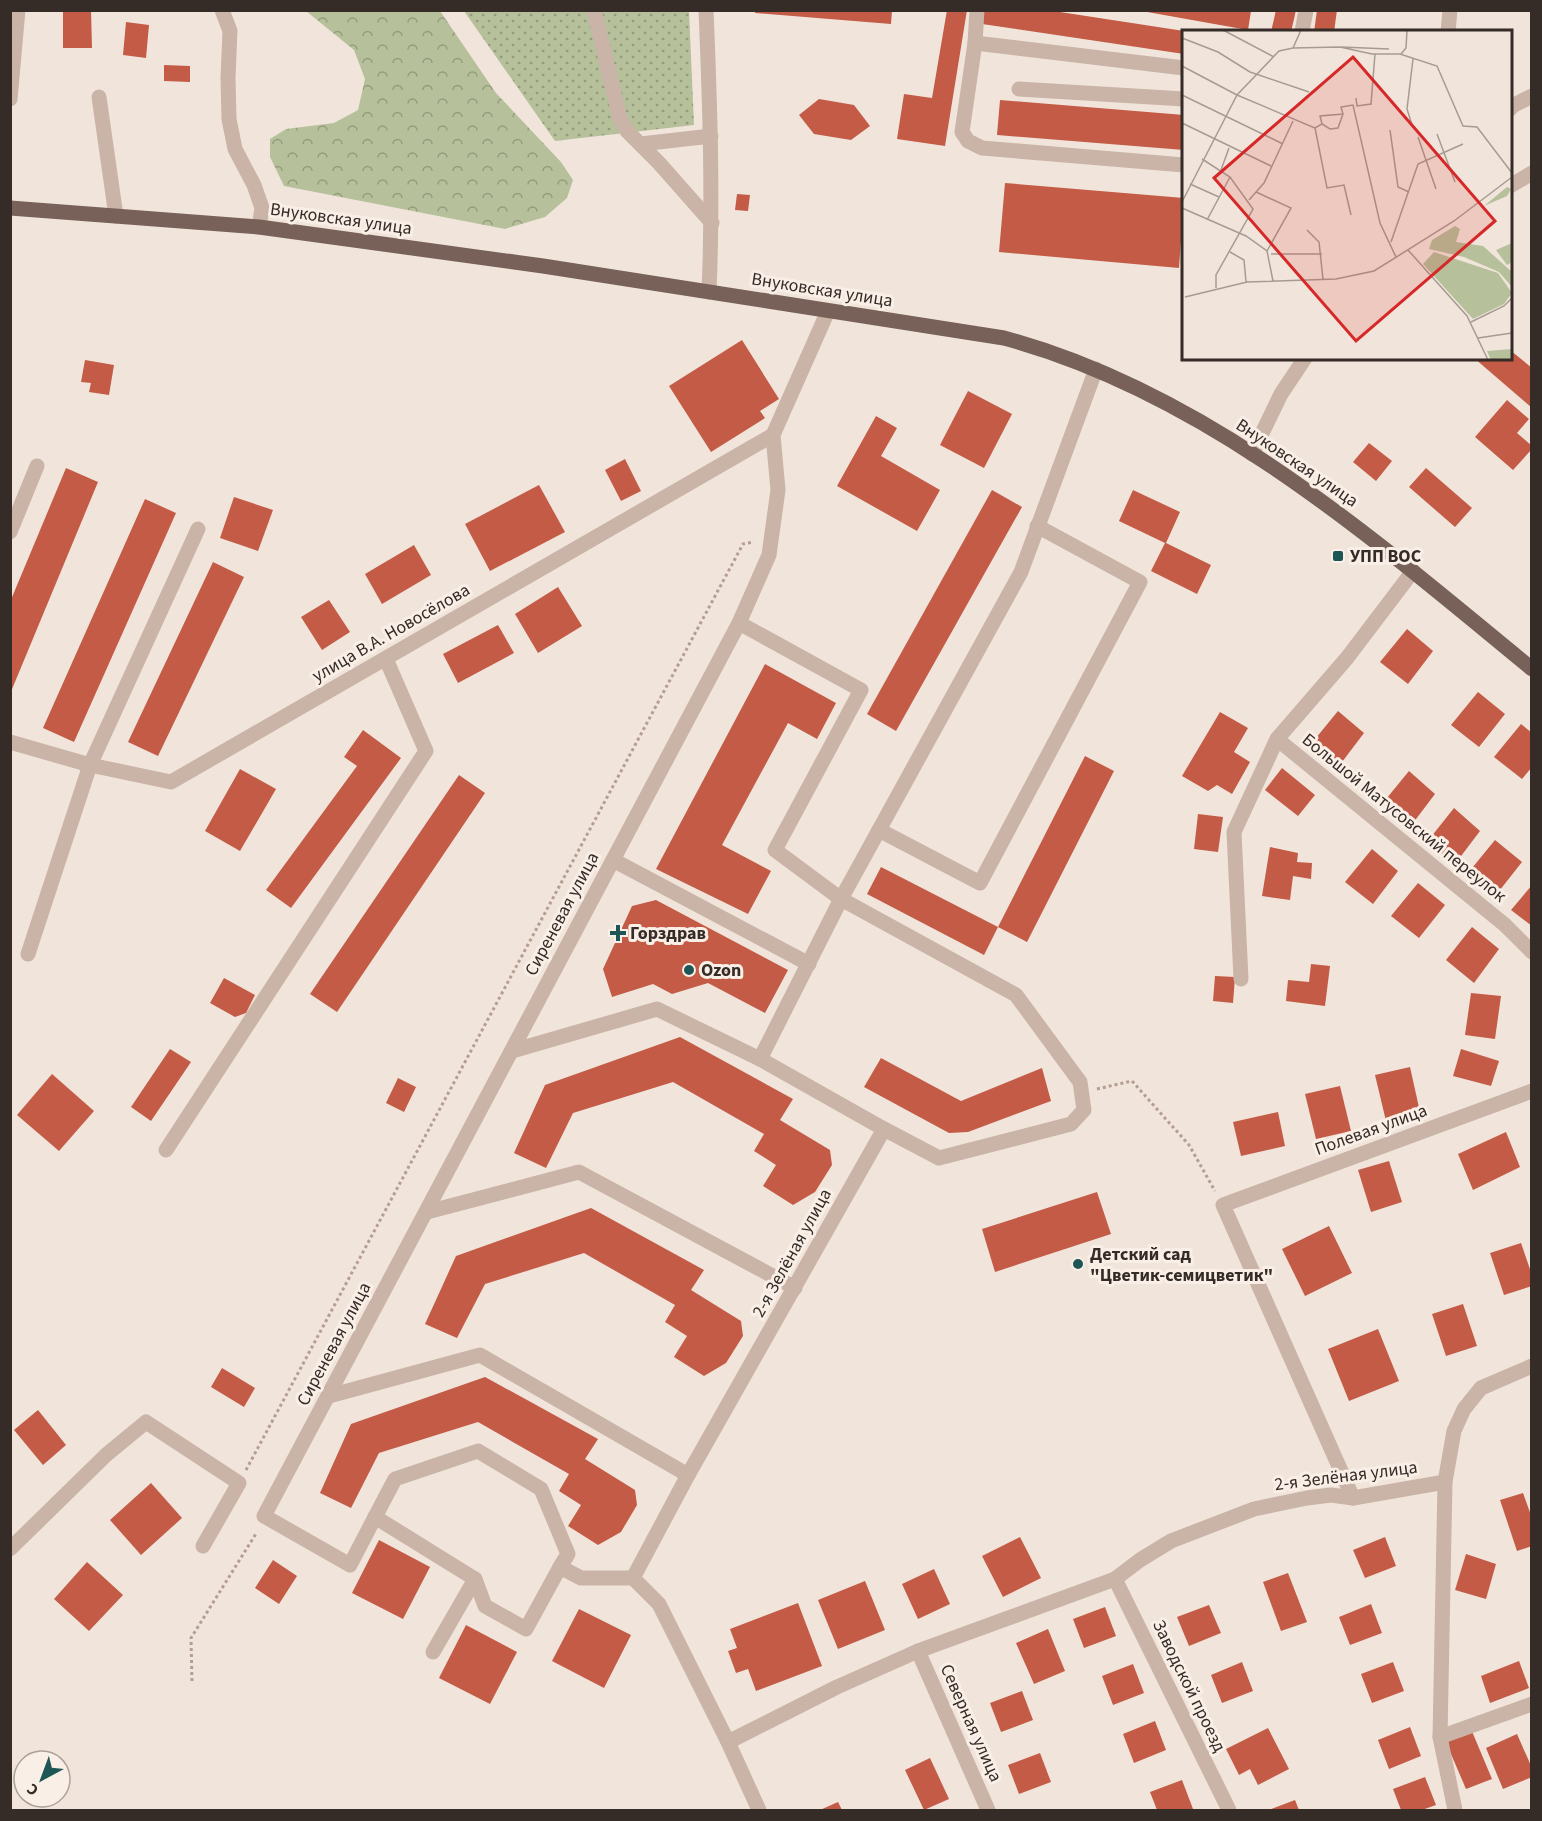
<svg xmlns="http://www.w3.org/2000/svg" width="1542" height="1821" font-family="'Source Sans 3',sans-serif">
  <defs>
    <pattern id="forest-crowns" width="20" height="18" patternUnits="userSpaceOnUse" patternTransform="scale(1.5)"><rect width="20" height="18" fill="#b6c09b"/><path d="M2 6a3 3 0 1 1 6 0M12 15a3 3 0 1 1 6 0" fill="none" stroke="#959c7e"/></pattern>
    <pattern id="garden-dots" width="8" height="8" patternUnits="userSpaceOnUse" patternTransform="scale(1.5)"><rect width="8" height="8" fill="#b6c09b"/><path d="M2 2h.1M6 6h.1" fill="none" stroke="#959c7e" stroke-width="1.8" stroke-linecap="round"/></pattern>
  </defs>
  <rect width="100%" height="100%" fill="#f1e5db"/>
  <polygon fill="url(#forest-crowns)" points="306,11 440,11 496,93 561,162 573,180 567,198 545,217 505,229 284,186 270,157 270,139 286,129 334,123 358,110 365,79 354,50"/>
  <polygon fill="url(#garden-dots)" points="464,11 689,11 694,125 555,141"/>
  <g fill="#c35b46">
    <polygon points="63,10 91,10 92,48 63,48"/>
    <polygon points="755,10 892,10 891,24 755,13"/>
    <polygon points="947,10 967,10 945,146 897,139 904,94 932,98"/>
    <polygon points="984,10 1047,10 1184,31 1184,54 982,24"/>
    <polygon points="1136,10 1247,10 1251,11 1248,30"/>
    <polygon points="1276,10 1296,10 1291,32 1271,32"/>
    <polygon points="1317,10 1337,10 1334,32 1314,32"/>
    <polygon points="126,22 149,25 146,58 123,55"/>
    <polygon points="164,65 190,66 190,82 164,81"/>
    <polygon points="819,99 854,105 870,126 851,140 814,134 799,115"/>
    <polygon points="1000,100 1184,115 1184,150 997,135"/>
    <polygon points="1005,183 1184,198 1179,268 999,252"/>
    <polygon points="737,194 750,195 748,211 735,210"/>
    <polygon points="742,340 779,399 760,411 765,418 711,452 669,386"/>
    <polygon points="1510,350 1532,368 1532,408 1474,358 1510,358"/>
    <polygon points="85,360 114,365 109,395 89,392 91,383 81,382"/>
    <polygon points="968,391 1012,414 984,468 940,445"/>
    <polygon points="1507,400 1529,419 1517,433 1532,446 1532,449 1513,470 1475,437"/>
    <polygon points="876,416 897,428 881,456 940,490 917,531 837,486"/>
    <polygon points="1369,443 1392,461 1376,481 1353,462"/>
    <polygon points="625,459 641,491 621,501 605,470"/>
    <polygon points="66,468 98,482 10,694 10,602"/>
    <polygon points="1426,468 1472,508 1455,527 1409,487"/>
    <polygon points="539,485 565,532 490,571 465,524"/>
    <polygon points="992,490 1022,507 896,731 867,714"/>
    <polygon points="1133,490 1180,512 1166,543 1211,565 1197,594 1151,571 1165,543 1119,521"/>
    <polygon points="234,497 273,510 258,551 220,538"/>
    <polygon points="145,499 176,513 74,742 43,728"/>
    <polygon points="414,545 431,575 382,604 365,574"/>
    <polygon points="213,562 244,577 158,756 128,742"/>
    <polygon points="558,587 582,626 538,653 515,614"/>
    <polygon points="329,600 350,632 322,650 301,617"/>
    <polygon points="498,625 514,653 458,683 443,654"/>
    <polygon points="1407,629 1433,651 1408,684 1380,662"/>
    <polygon points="765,664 836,703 817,739 788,723 722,845 771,871 748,914 656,869"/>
    <polygon points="1478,692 1505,714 1479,747 1451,725"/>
    <polygon points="1338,711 1364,733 1339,766 1311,744"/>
    <polygon points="1220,712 1248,728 1234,752 1250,762 1232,794 1217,785 1208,791 1182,776"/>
    <polygon points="1521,724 1532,733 1532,767 1522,779 1494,757"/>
    <polygon points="363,730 401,758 291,908 266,890 357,766 344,757"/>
    <polygon points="1085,756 1114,771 1027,942 998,927 984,955 867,894 881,867 998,927"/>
    <polygon points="1282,768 1315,795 1298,816 1265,790"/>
    <polygon points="240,769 276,789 240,851 205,831"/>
    <polygon points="1409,771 1435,794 1410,827 1382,804"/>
    <polygon points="459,775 485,793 337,1012 310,994"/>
    <polygon points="1454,808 1480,831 1455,864 1427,842"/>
    <polygon points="1198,814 1223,817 1218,852 1194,849"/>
    <polygon points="1495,840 1522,862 1496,895 1468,873"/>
    <polygon points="1270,847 1298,853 1297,862 1312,863 1311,879 1293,876 1290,900 1262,896"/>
    <polygon points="1372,849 1398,871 1373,904 1345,882"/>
    <polygon points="1418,883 1445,905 1419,938 1391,916"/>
    <polygon points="1532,885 1532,926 1511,910"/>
    <polygon points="656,900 788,970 765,1013 708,983 672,994 653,984 612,997 603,969 632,906"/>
    <polygon points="1472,927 1499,949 1474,983 1446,960"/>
    <polygon points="1311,964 1330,966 1325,1006 1286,1001 1288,980 1309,982"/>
    <polygon points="1215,976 1235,977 1233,1003 1213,1001"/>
    <polygon points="224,978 255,995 246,1013 235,1017 210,1003"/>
    <polygon points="1471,993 1501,996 1495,1039 1465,1035"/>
    <polygon points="680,1037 793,1099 780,1120 830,1150 832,1165 815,1192 793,1205 763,1186 776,1165 754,1151 764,1134 673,1082 573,1113 546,1168 514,1153 545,1085"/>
    <polygon points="170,1049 191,1062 151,1121 131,1107"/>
    <polygon points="1461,1049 1499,1061 1491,1086 1453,1076"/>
    <polygon points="881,1058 961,1101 1042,1068 1051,1101 968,1132 949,1133 864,1087"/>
    <polygon points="1410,1067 1420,1112 1386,1121 1375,1075"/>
    <polygon points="52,1074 94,1111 59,1151 17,1115"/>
    <polygon points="398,1078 416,1087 404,1112 386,1103"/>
    <polygon points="1340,1086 1351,1131 1316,1139 1305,1094"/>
    <polygon points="1278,1112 1285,1146 1241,1156 1233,1122"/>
    <polygon points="1506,1132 1520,1167 1473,1190 1458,1154"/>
    <polygon points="1389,1161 1402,1202 1371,1212 1358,1170"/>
    <polygon points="1097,1192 1111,1234 995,1272 982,1229"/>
    <polygon points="591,1208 704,1270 691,1290 741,1321 743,1336 726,1363 704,1376 674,1357 687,1336 665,1322 675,1305 584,1253 485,1284 457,1338 425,1324 456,1256"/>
    <polygon points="1329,1226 1352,1273 1305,1296 1282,1249"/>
    <polygon points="1521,1243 1532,1275 1532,1286 1504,1295 1490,1253"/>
    <polygon points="1463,1304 1477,1346 1446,1356 1432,1314"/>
    <polygon points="1378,1329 1399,1381 1349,1401 1328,1349"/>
    <polygon points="222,1368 255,1388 244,1407 211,1387"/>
    <polygon points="485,1377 598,1439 585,1459 635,1490 637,1505 621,1532 598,1545 568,1526 581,1505 559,1491 569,1474 478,1422 379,1453 351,1508 320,1493 351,1424"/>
    <polygon points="38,1410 66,1445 43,1465 14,1430"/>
    <polygon points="151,1483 182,1518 141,1555 110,1520"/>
    <polygon points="1523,1493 1532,1518 1532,1546 1517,1551 1500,1500"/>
    <polygon points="1020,1537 1041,1578 1003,1597 982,1556"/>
    <polygon points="1385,1537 1396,1566 1365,1578 1353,1550"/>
    <polygon points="379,1540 430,1567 403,1619 352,1593"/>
    <polygon points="1466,1554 1496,1564 1486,1599 1455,1590"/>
    <polygon points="273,1560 297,1576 279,1604 255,1588"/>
    <polygon points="87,1562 123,1595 89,1631 54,1599"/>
    <polygon points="934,1569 950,1604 918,1619 902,1584"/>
    <polygon points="1288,1573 1307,1622 1281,1631 1263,1582"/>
    <polygon points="865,1581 885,1630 838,1649 818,1600"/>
    <polygon points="798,1603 822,1666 756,1691 748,1669 736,1673 728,1651 737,1648 730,1629"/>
    <polygon points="1371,1604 1382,1633 1350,1645 1339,1617"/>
    <polygon points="1209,1605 1221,1633 1189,1646 1177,1617"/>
    <polygon points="1105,1607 1116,1636 1084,1648 1073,1619"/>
    <polygon points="579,1609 631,1635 604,1688 552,1661"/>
    <polygon points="466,1625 517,1652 490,1704 439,1678"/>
    <polygon points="1048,1629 1065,1671 1034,1684 1016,1643"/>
    <polygon points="1519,1661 1529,1688 1490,1703 1481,1676"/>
    <polygon points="1242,1662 1253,1691 1222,1703 1211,1675"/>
    <polygon points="1393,1662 1404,1691 1372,1703 1361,1674"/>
    <polygon points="1133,1664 1144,1693 1113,1705 1102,1676"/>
    <polygon points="1022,1691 1033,1720 1001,1732 990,1703"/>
    <polygon points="1155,1721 1166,1750 1134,1763 1123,1734"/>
    <polygon points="1410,1727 1421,1756 1389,1769 1378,1740"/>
    <polygon points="1268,1728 1289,1769 1258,1785 1250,1769 1239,1775 1226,1749"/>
    <polygon points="1471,1729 1492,1779 1466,1789 1445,1740"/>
    <polygon points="1517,1734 1532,1768 1532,1777 1503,1789 1486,1748"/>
    <polygon points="1040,1753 1051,1782 1019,1794 1008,1765"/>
    <polygon points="930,1758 949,1799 924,1810 905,1770"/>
    <polygon points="1425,1777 1436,1805 1422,1810 1401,1810 1393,1789"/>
    <polygon points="1182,1780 1193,1809 1188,1810 1157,1810 1150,1792"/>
    <polygon points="1295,1800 1299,1810 1269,1810"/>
    <polygon points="838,1802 842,1810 820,1810"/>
  </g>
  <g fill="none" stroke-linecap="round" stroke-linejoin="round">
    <g stroke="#b59e91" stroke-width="3" stroke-dasharray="3 3" stroke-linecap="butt">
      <polyline points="1097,1089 1132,1081 1189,1145 1215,1191"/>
      <polyline points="246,1470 743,544 754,542"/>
      <polyline points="192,1681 191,1638 257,1532"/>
    </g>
    <g stroke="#c9b4a7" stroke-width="15">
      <polyline points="222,10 230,31 228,78 229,119 235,149 254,185 262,208 259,227"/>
      <polyline points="594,10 620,119 627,131 659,163 712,223"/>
      <path d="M706,10c4,95 7,188 3,282"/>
      <polyline points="977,10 975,43 962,132 968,141 982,148 1184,165"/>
      <polyline points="1302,32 1306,10"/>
      <polyline points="1448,32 1450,10"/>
      <polyline points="975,43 1184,68"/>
      <polyline points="1019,89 1184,99"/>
      <polyline points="99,97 116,216"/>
      <polyline points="10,99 18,10"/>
      <polyline points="1510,109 1514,105 1532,96"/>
      <polyline points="641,144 711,136"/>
      <polyline points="1510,186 1532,173"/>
      <polyline points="1252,454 1281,394 1305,358"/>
      <polyline points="10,532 37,466"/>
      <polyline points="739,623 861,690 775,850 841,899 1016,995 1080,1082 1084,1110 1071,1124 939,1158 884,1129"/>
      <polyline points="1277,739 1505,925 1532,952"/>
      <polyline points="10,742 90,765 171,782 773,435"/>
      <polyline points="879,830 980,883 1140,582 1037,526"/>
      <polyline points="613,860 809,964"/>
      <polyline points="28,954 90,765 198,529"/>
      <polyline points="1241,979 1234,832 1277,739 1347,658 1413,571"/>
      <polyline points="512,1051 657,1009 760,1059"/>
      <polyline points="166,1150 426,751 386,659"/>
      <polyline points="427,1212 579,1172 795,1288"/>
      <polyline points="329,1396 480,1355 688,1475"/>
      <polyline points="1353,1498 1223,1205 1532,1091"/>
      <polyline points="375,1517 395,1479 478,1451 541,1489 568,1554 560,1567"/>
      <polyline points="10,1549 106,1455 146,1422 239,1483 203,1546"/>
      <polyline points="633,1578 581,1578 560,1567 526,1629 485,1606 475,1579 375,1517 350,1565 264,1516 739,623 769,555 778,490 773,435 828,311"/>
      <polyline points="1115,1579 1229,1810"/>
      <polyline points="918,1651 988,1810"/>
      <polyline points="433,1652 475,1579"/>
      <polyline points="1440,1737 1532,1704"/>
      <polyline points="728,1742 837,1687 918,1651 1115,1579 1140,1560 1171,1541 1254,1509 1307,1498 1331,1495 1353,1498 1445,1482"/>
      <polyline points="759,1810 728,1742 659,1604 633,1578 688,1475 884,1129 760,1059 841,899 1021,572 1096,369"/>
      <polyline points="1455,1810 1440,1737 1445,1482 1454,1431 1464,1409 1481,1388 1532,1366"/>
    </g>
    <path stroke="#776159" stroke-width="15" d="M10,208l249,19 284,39 461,72c204,55 368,200 528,331"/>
  </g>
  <g fill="#1e5655" stroke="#f9efe7" stroke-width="2">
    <rect x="1332" y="550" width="12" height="12" rx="3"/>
    <path d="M615 924h6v6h6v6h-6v6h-6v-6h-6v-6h6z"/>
    <circle cx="689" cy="970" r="6"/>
    <circle cx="1078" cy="1264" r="6"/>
  </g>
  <g text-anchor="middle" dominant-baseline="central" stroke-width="6" stroke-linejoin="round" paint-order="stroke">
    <g font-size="18" fill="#352b27" stroke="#f9efe7">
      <text transform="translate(341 219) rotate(8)">Внуковская улица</text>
      <text transform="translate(822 290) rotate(9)">Внуковская улица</text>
      <text transform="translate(1297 463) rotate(34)">Внуковская улица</text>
      <text transform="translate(391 633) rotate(-30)">улица В.А. Новосёлова</text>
      <text transform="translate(1404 818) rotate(39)">Большой Матусовский переулок</text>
      <text transform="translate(562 914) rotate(-62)">Сиреневая улица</text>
      <text transform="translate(1371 1130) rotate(-20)">Полевая улица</text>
      <text transform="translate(792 1253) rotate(-61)">2-я Зелёная улица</text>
      <text transform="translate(334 1344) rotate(-62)">Сиреневая улица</text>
      <text transform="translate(1346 1476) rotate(-7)">2-я Зелёная улица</text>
      <text transform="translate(1189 1686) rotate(64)">Заводской проезд</text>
      <text transform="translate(971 1723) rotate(66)">Северная улица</text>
    </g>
    <g font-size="18" font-weight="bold" fill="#352b27" stroke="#f9efe7" text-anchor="start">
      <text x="1350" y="556">УПП ВОС</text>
      <text x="630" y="933">Горздрав</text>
      <text x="701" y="970">Ozon</text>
      <text x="1090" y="1254">Детский сад<tspan x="1090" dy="21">"Цветик-семицветик"</tspan></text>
    </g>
  </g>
  <g transform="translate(1182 30)">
    <rect width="330" height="330" fill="#f1e5db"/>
    <path d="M325,157l4,2 -4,7 -23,10zM273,196l5,3 -4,13 27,4 29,26v15l-13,-15 -35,-15 -35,-8 3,-9z" fill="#b6c09b"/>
    <path d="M330,213v19l-5,3 -11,-15zM252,222l64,21 14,20 -8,11 -31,15 -50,-55zM330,319v11h-21l-4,-9z" fill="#b6c09b"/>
    <path fill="none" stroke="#a69b93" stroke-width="1.5" d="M41,0l51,27M0,8l36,14 32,20 59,20M159,17l48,2M111,18l8,-18M219,24l5,-6 1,-18M231,29l-6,50 6,19M0,36l55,29 78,33 12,60 17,-3 7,30M0,65l101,49M174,68l1,8 14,-2 4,-50M0,93l89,43M140,94l8,5 8,-1 5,-14M133,98l7,-4 -2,-8 23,-2 -2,-7 12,-2 27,118 16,34M208,100l8,57 11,5M255,104l18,48M236,107l18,52M20,129l28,18 23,32 -37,66v13M39,140l8,-22M8,154l29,13M74,162l35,16 -24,43M67,170l15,-17 29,-62M0,172l55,-107 42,-44 14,-3 47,-1 32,7h28l37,12 26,60 14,1 35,46M0,178l64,28 21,15 6,30M25,190l23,-43M125,200l12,12 4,37M209,212l27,-78 45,-20M226,220l59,66 21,44M48,222l14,8 2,22M89,224h51M3,267l62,-15 89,-3 38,-8 80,-50 58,-44M289,292l33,-16 8,-8M296,308l34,-5"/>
    <path fill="#d62828" fill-opacity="0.15" stroke="#d62828" stroke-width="3" d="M171,27l142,164 -139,120 -142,-163z"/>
    <rect width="330" height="330" fill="none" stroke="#352b27" stroke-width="3"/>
  </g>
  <rect width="1542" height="1821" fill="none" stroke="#352b27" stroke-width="24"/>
  <g transform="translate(42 1779) rotate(221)"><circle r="28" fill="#f9efe7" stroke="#aba19a" stroke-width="1.5"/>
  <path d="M0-4.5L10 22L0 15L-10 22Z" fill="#1e5655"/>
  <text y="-9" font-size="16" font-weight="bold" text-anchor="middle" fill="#352b27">С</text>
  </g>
</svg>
